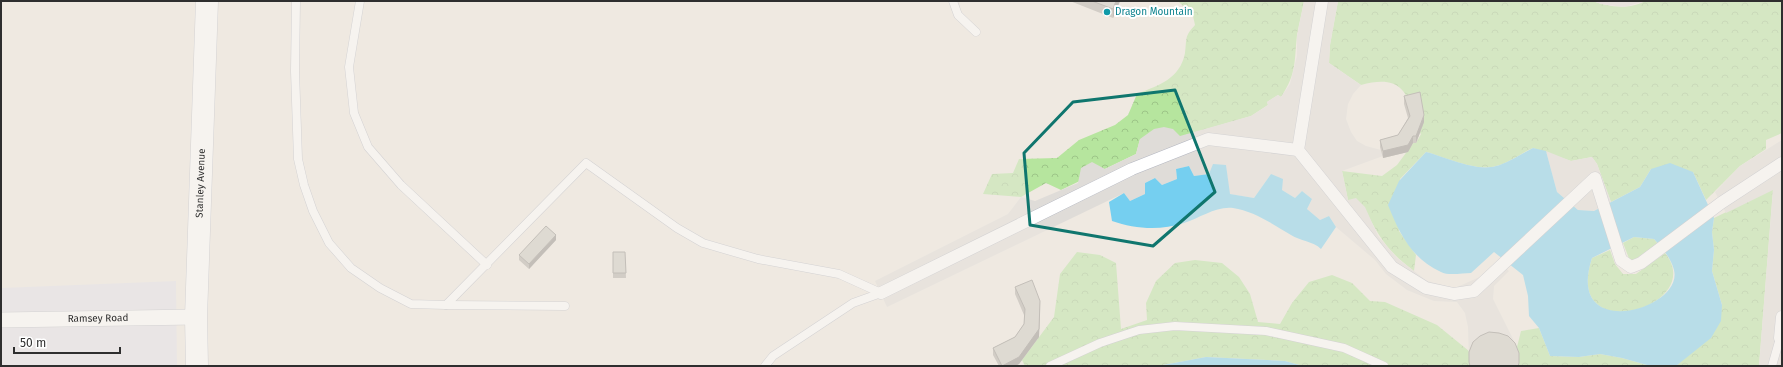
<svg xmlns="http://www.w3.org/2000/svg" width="1783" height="367" font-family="'Fira Sans',sans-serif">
  <defs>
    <pattern id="forest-crowns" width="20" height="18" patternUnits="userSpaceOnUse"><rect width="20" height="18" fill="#b6e59e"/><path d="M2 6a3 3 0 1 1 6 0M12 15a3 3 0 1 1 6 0" fill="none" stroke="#9dc588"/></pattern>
  </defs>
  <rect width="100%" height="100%" fill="#efe9e1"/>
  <polygon fill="#e3e1e8" points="176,281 177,366 1,366 1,288"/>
  <g fill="url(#forest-crowns)">
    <path d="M1178,1h126c-2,11 -5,23 -7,34 -3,27 0,38 -16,62l-3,-2 -11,7 1,3 -17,11 -72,21 -39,2 -4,15 -75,36 -15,-7 -25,14 -38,-3 9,-20 21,-1 6,-14 38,-1 22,-18 36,-15 13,-10 9,-21c22,-9 43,-15 48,-41 2,-15 -1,-16 10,-28l-2,-9z"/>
    <path d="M1338,1h255c15,6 37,9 52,0h137v132l-16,7v9l-26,17 -34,34 -13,-28 -42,-3 -11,18 -29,15 -14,-38 -5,-7 -21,4 -38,-13c-12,5 -24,15 -37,18 -20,6 -51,-9 -70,-14l-26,27 -1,52 17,24 -2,16c-27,-20 -36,-35 -50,-64l-16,-7 -6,-29 40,5 15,-11 17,-23 2,1 5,-9c-5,-5 -6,-14 -8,-21 -8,-30 -22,-36 -52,-28l-32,-22 1,-18z"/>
    <polygon points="1773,189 1759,366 1676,366 1687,356 1722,305 1712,271 1714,250 1712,232 1714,218"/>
    <polygon points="1634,237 1654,239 1658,244 1634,260 1630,261 1623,243"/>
    <path d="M1610,250l5,14 8,10h13l29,-21c44,54 -104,97 -73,5z"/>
    <polygon points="1077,252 1100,255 1116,263 1121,329 1147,320 1146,303 1156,281 1175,263 1195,260 1222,263 1239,277 1250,294 1258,322 1280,324 1292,303 1309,282 1332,275 1352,283 1370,301 1385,302 1437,325 1469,351 1469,366 1303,366 1285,361 1206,357 1158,366 1025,366 1022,360 1054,317 1060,274"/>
    <polygon points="1539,328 1550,356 1579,357 1600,354 1622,358 1647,365 1657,366 1519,366 1517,347 1521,331"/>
  </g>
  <g fill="#dfdcd8">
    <polygon points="1304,1 1338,1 1330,45 1329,63 1361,85 1353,94 1348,104 1346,119 1351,132 1357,141 1366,146 1381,150 1383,156 1342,171 1348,200 1356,198 1365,207 1378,236 1397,258 1427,281 1455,288 1482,276 1499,262 1509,271 1494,286 1493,299 1517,347 1519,360 1469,359 1468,327 1465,313 1457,302 1434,301 1407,290 1386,274 1375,260 1336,227 1329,216 1320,220 1307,209 1312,199 1302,191 1295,198 1282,190 1271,174 1254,198 1229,194 1226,165 1209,174 1194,176 1189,166 1176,169 1177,179 1162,185 1155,178 1145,183 1145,194 1130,201 1124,193 887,307 875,281 1008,214 1021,197 1035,201 1078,183 1081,168 1092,162 1105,169 1136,154 1140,139 1154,129 1164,127 1173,129 1180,136 1251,116 1268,105 1267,102 1278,95 1281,97 1290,84 1297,56 1297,36"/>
    <polygon points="1593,1 1645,1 1625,7 1601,4"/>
    <polygon points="1782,140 1782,366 1759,366 1773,190 1726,213 1715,192 1740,166"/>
    <polygon points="1546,151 1571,161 1592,157 1597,164 1611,202 1594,211 1578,210 1557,192"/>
  </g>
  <g fill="#75cff0" fill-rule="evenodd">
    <path d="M1533,148l13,3 11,41 21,18 16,1 46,-24 11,-18 19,-6 23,9 21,46 -2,14 2,18 -2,21 10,34 -1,16 -10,17 -35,28 -29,-1 -25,-7 -22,-4 -21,3 -29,-1 -11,-28 -10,-12 -1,-20 -5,-21 -29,-23 -23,21c-8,0 -23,3 -30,-1 -29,-13 -42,-39 -53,-67l11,-24 27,-29c20,5 50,20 70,14 10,-2 27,-13 37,-18zM1634,237l20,2c8,9 17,19 20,31 10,40 -110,73 -82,-12z"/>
    <path d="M1213,164l13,1 4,29 24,4 17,-24 12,5 -1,11 13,8 7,-7 10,8 -5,10 13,11 9,-4 7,11 -15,22c-8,-8 -21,-8 -30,-14 -17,-10 -37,-24 -58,-27 -17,-2 -33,10 -49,15 -24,8 -49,6 -72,-2l-3,-19 15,-9 6,8 15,-7v-11l10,-5 7,7 15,-6 -1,-10 13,-3 5,10 15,-2z"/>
    <polygon points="1206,357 1285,361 1303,366 1158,366"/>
  </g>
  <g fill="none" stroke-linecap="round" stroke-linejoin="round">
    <defs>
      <g id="service">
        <polyline points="296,1 295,71 298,159 304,185 313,211 329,243 351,268 380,288 411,304 446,305 586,163 677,228 703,243 758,259 839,274 881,293"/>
        <polyline points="360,1 349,67 354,113 368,147 401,185 487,265"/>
        <polyline points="953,1 958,15 976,32"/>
        <polyline points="446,305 565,306"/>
        <polyline points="765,366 773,356 853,303 881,293"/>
        <polyline points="1050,366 1100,343 1139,330 1175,326 1266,331 1344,348 1384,366"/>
        <polyline points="1772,366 1780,338"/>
      </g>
      <g id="pedestrian">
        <polyline points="1322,1 1298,150 1392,267 1426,288 1454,294 1474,291 1595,178 1621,260 1631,267 1641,263 1721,203 1782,163"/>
        <polyline points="881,293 1132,169 1208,139 1298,150"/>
        <polyline points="1780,338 1782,317"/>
      </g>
      <g id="minor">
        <path id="s1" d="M1,320l195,-3"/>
      </g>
      <g id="secondary">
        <path id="s2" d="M197,366l-1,-49 11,-316"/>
      </g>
    </defs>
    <use href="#service" stroke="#b4b7c1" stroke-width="9"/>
    <use href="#pedestrian" stroke="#b4b7c1" stroke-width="13"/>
    <use href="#minor" stroke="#b4b7c1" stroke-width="16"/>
    <use href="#secondary" stroke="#b4b7c1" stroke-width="23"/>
    <use href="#service" stroke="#fff" stroke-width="8"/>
    <use href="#pedestrian" stroke="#fff" stroke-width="12"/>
    <use href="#minor" stroke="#fff" stroke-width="15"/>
    <use href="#secondary" stroke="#fff" stroke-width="22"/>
  </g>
  <g fill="#afaba4">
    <polygon points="1070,1 1120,1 1113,18"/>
    <polygon points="1404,96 1424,122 1416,143 1413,143 1408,152 1383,158 1380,147 1380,140 1398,135 1408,118 1404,104"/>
    <polygon points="556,240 529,269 519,260 519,255"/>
    <polygon points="613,252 625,252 626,278 613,278"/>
    <polygon points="1015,287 1040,309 1039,337 1019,364 1015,366 999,366 993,355 993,348 1015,337 1024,324 1024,315 1015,294"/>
  </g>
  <g fill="#8e8b86">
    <polygon points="1116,1 1120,1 1113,18 1113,9"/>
    <polygon points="1424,115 1424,122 1416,143 1416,136"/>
    <polygon points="1413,136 1413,143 1408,152 1383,158 1383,151"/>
    <polygon points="556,235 556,240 529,269 529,264"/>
    <polygon points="1040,301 1039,337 1019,364 1015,366 1002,366"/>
  </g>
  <g fill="#cbc7bf" stroke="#8e8b86">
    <polygon points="1092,1 1116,1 1113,9"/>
    <polygon points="1420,92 1424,115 1416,136 1413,136 1408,145 1383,151 1380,140 1398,135 1410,116 1404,96"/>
    <polygon points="546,226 556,235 529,264 519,255"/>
    <polygon points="613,252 625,252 626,273 613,273"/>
    <polygon points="1032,280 1040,301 1039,329 1019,357 1002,366 993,348 1015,337 1024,324 1025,309 1015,287"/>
    <polygon points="1489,332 1499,333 1508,336 1515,343 1519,353 1519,363 1518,366 1470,366 1469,362 1469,352 1473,342 1480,336"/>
  </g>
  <path d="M0 0H1783V367H0ZM1175,90l40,102 -62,54 -123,-21 -6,-72 49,-51z" fill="#efe9e1" fill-opacity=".55" fill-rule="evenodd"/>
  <path fill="none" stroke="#0f766e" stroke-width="3" stroke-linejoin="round" d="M1175,90l40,102 -62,54 -123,-21 -6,-72 49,-51z"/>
  <circle fill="#0f9aa8" stroke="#fff" stroke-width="1.5" cx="1107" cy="12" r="4"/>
  <g text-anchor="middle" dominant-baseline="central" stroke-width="4" stroke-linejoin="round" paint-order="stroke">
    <g font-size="10" fill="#0d838f" stroke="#fff" text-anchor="start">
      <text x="1115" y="12">Dragon Mountain</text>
    </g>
    <g font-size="10" fill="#2e2e2e" stroke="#fff">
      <text stroke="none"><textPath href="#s2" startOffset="183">Stanley Avenue</textPath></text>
      <text stroke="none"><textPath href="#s1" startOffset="97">Ramsey Road</textPath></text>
    </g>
  </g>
  <rect width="1783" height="367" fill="none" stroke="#2e2e2e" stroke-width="4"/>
  <path d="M14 347v6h106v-6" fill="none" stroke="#2e2e2e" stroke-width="2"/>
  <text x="20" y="347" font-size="12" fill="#2e2e2e" stroke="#ffffff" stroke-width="3" paint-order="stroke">50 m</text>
</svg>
